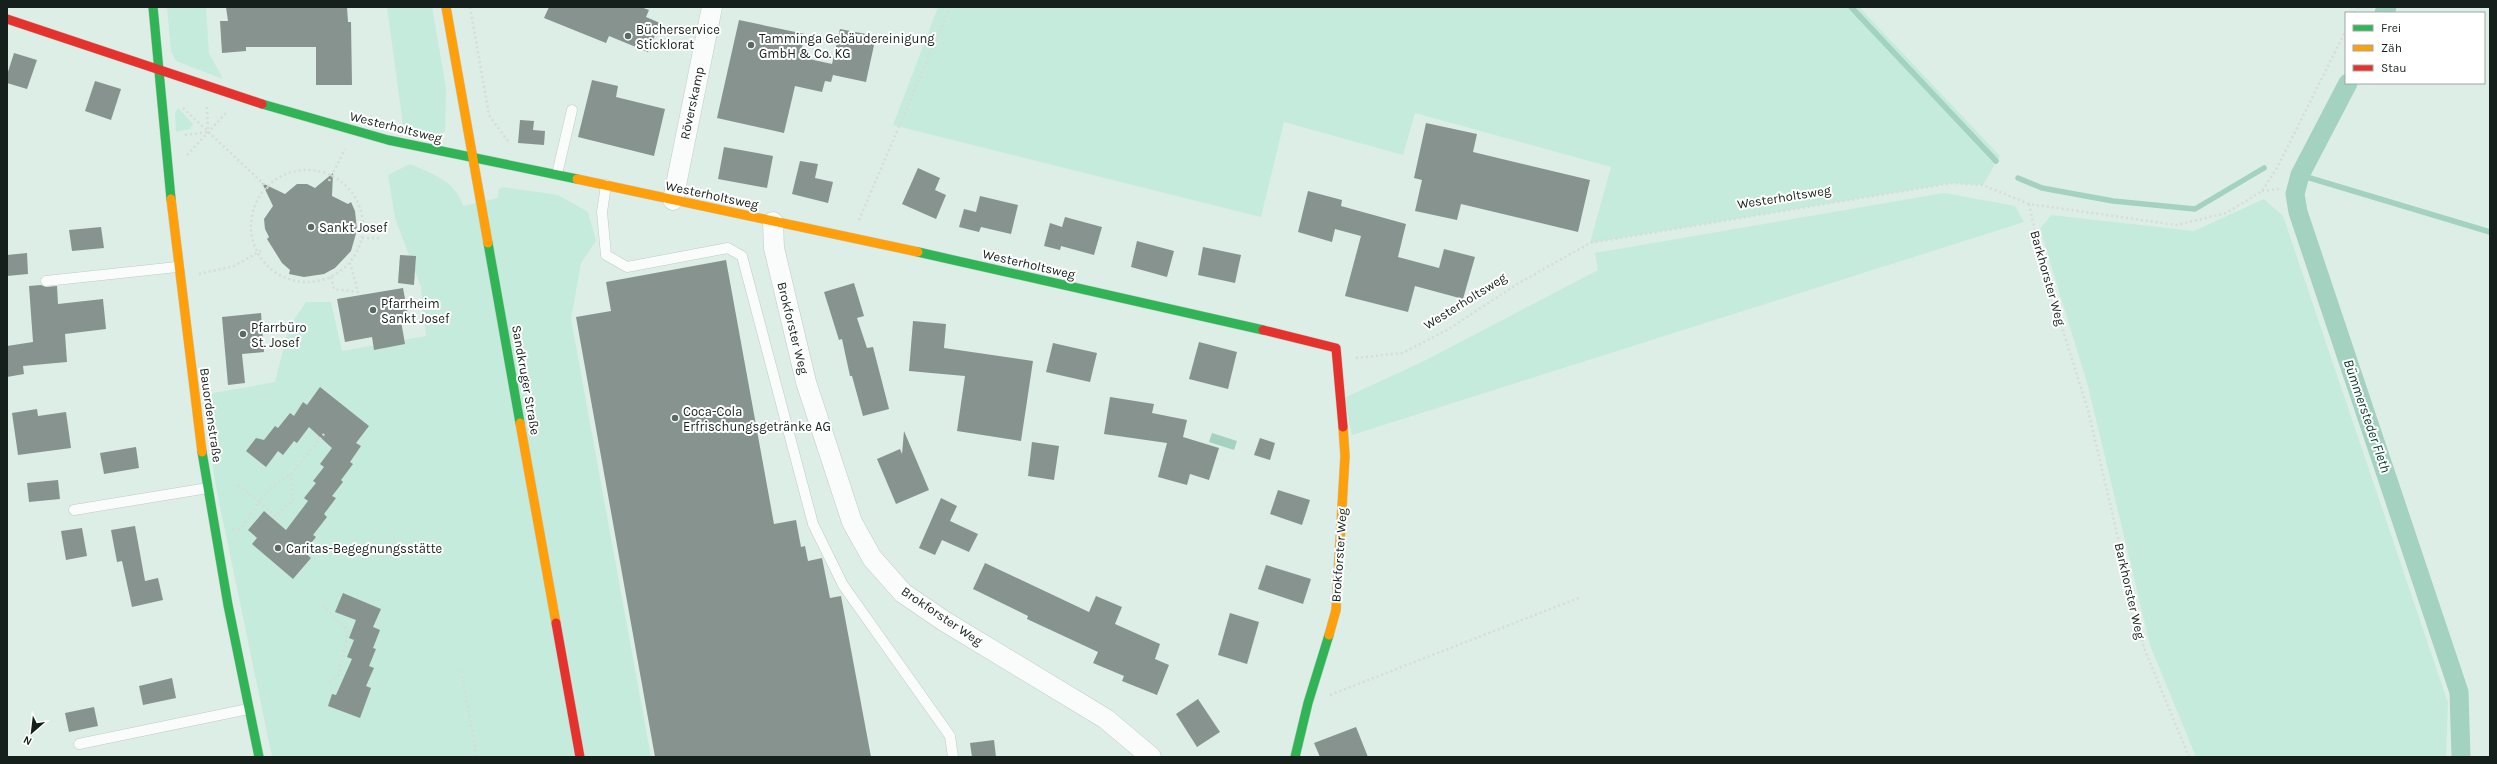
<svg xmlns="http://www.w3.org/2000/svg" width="2497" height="764" font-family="Karla,sans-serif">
  <rect width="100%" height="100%" fill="#ddeee7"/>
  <g fill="#c4ebdb">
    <polygon points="167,7 206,7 209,53 223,79 176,61 171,51"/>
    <polygon points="387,7 432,7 446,88 445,131 437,138 404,132"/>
    <polygon points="938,7 1859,7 2000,156 1983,185 1952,183 1590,243 1611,167 1415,113 1403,155 1284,122 1261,217 893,125"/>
    <polygon points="178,108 193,124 190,129 176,132 175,113"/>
    <path d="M410,164c21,9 46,17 53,42l35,-8 1,-9 4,-2 55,8 30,17 8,29 -15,22 -10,56 80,438h-379l-56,-270 -14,-92 73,-13 14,-55 17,-25h25l11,49 84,-15 -5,-49 -26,-69 -7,-43z"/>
    <polygon points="1944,193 2015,206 2024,222 1352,435 1344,398 1424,361 1598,270 1595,253"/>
    <polygon points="2264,199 2283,216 2448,703 2446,757 2196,757 2150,645 2088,386 2040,229 2051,215 2194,231"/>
  </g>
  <polygon fill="#a3d2c0" points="1212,433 1237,441 1234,450 1209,442"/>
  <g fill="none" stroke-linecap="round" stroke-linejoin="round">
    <g stroke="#a3d2c0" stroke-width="5.5">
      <polyline points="1851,7 1996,161"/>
      <polyline points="2300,175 2490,232"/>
      <polyline points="2018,178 2042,188 2113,201 2195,209 2264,168"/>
    </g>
    <g stroke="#a3d2c0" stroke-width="19">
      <polyline points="2384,13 2387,7"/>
      <polyline points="2348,83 2300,175 2295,194 2298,212 2459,692 2461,757"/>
    </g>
  </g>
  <g fill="#87938e">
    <polygon points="226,7 347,7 348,22 351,22 352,85 316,85 316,47 246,47 246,51 222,53 220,21 228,21"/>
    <polygon points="549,7 641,7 649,10 646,17 660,23 648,52 609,36 606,43 544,18"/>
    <polygon points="739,20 805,34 800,57 832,64 840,29 876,36 866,82 833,75 831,82 825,81 822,92 795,86 784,133 717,118"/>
    <polygon points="14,53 37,60 27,89 7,83 7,75"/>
    <polygon points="592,80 618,86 616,97 665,109 654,156 578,137"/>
    <polygon points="95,81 121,89 111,120 85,111"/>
    <polygon points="520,120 534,121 533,130 545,131 544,145 518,143"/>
    <polygon points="1426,123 1477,134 1473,152 1590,180 1578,232 1461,204 1457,220 1415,211 1422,180 1414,178"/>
    <polygon points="724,147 773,156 767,188 718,179"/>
    <polygon points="800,161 818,164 815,178 833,182 828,203 792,194"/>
    <polygon points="918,168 940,178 935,190 946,195 936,219 902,204"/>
    <polygon points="333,173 332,196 348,204 351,202 355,211 357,230 351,251 335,268 324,274 304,277 289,274 290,270 282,263 267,239 269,237 265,229 264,219 273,206 262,183 285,194 297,184 307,184 315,188"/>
    <polygon points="1308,191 1342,200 1341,206 1406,224 1398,257 1439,268 1444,249 1475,257 1463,299 1415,286 1408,312 1345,296 1361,236 1335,229 1332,242 1298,232"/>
    <polygon points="980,196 1018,205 1011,234 981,227 979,232 959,227 964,209 976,212"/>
    <polygon points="1065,217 1102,227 1094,255 1061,246 1060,250 1044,246 1050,223 1062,227"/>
    <polygon points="101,227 104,248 72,251 69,230"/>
    <polygon points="1137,241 1174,251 1167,277 1131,267"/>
    <polygon points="1203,247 1241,255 1235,283 1198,275"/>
    <polygon points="27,253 28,274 7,276 7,255"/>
    <polygon points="400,255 416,256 414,285 398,283"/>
    <polygon points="726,260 774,524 796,520 801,547 805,546 808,561 822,558 830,598 841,596 871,757 655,757 576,317 611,311 606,282"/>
    <polygon points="854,283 864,316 857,318 867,348 873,347 889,409 863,416 852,376 850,376 842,339 839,340 824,292"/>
    <polygon points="41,285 46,287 57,286 58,304 103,299 106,329 65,334 67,362 23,366 24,374 7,377 7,346 33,342 29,286"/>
    <polygon points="403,288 409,320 401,321 405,344 374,350 372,337 345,342 337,299"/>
    <polygon points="261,313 264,352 242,354 245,383 228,385 222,317"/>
    <polygon points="913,321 946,324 944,348 1033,361 1021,441 957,431 965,376 909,371"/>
    <polygon points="1199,342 1237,352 1228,389 1189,379"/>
    <polygon points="1053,343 1097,353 1090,382 1046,372"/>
    <polygon points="320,387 369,426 356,443 361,446 350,462 353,464 341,480 343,482 332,496 336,498 324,514 327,517 313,535 316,537 304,552 311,558 293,579 252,544 257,538 248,530 264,511 286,530 308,501 304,498 316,483 313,481 324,467 320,464 332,448 309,427 297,443 294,441 283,455 278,451 266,467 246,451 256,438 264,440 275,426 278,428 290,413 294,416 303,402 307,405"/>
    <polygon points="1110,397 1154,404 1152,413 1187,420 1183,437 1219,448 1209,480 1190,474 1187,485 1158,477 1167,443 1104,434"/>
    <polygon points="37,409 38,416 66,412 71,448 18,455 12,413"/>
    <polygon points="904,431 929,490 896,504 877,459 900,449 902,454"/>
    <polygon points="1260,438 1275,443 1270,460 1254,455"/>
    <polygon points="1032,442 1059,446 1054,480 1028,476"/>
    <polygon points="136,447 139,468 104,474 100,453"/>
    <polygon points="58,480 60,499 29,502 27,483"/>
    <polygon points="1278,490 1310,500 1302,525 1270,514"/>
    <polygon points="941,498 957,506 950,521 978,534 969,552 942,540 935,555 919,548"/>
    <polygon points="135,526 145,581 158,578 163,600 132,607 122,561 117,562 111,530"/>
    <polygon points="82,528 87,556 66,560 61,531"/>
    <polygon points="985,563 1089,612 1096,596 1122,607 1115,624 1160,644 1155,659 1169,665 1157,695 1122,681 1124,676 1093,663 1098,652 1027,619 1028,616 973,589"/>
    <polygon points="1266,565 1311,579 1303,604 1258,589"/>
    <polygon points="343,593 381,609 373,627 380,630 373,648 376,649 369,666 374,668 366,686 371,688 360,718 328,706 332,694 336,695 352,659 347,657 354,640 349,638 356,620 335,612"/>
    <polygon points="1230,613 1259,622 1247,664 1218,655"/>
    <polygon points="172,678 176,698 143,705 139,686"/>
    <polygon points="1198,699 1220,732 1197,747 1176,714"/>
    <polygon points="94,707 98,726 69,732 65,713"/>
    <polygon points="1356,727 1368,757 1320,757 1314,743"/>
    <polygon points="994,740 996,757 972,757 970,743"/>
  </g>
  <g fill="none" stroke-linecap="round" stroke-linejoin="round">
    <defs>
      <g id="lane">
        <polyline points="557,174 572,110"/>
        <polyline points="606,185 602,212 606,255 627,267 728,248 742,256 813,524 843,585 950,736 953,757"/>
        <polyline points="46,281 177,267"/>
        <polyline points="74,510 208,488"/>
        <polyline points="79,744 248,709"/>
      </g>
      <g id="street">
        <polyline points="673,200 712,7"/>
        <polyline points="773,222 774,248 806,382 852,522 872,558 903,593 944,621 1106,719 1151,757"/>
      </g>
      <g id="fast">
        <polyline points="153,7 171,199"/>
        <polyline points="262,104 388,140 577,179"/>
        <polyline points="488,243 520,423"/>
        <polyline points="918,252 1263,330"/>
        <polyline points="202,452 228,605 259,757"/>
        <polyline points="1295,757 1308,703 1329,635"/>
      </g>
      <g id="slow">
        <polyline points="446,7 488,243"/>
        <polyline points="577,179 918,252"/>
        <polyline points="171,199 202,452"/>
        <polyline points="520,423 556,623"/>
        <polyline points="1329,635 1336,610 1345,456 1343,427"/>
      </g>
      <g id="jam">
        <polyline points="7,19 262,104"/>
        <polyline points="1263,330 1336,348 1343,427"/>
        <polyline points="556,623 580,757"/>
      </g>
    </defs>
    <use href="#lane" stroke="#becbc6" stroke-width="11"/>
    <use href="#street" stroke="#becbc6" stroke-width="21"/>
    <use href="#fast" stroke="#becbc6" stroke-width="10"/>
    <use href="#slow" stroke="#becbc6" stroke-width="10"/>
    <use href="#jam" stroke="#becbc6" stroke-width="10"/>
    <g stroke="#d7dcda" stroke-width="2.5" stroke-dasharray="2 3" stroke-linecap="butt">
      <polyline points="470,7 489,115 510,144"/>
      <polyline points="2355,13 2358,7"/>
      <polyline points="207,107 208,132"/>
      <polyline points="183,108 270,190"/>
      <polyline points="185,135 208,132"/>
      <polyline points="187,155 226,113"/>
      <circle cx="307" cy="226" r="56"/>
      <polyline points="329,181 345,149"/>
      <polyline points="2262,191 2279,189"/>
      <polyline points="2029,204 2043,267 2088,410 2144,648 2189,757"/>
      <polyline points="859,220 950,7"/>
      <polyline points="362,238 381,238"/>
      <polyline points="199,274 234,266 262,250"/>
      <polyline points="331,277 334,289 358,292 350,263"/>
      <polyline points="1356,358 1402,353 1447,330 1519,283 1590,243 1952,183 1983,185 2029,204 2177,225 2226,213 2262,191 2277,168 2346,30"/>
      <polyline points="238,485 259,502 274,485 291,474 324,434"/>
      <polyline points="233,530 241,528 259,502 276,516 293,500 291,474"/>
      <polyline points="323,606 348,631 339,674 328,684"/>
      <polyline points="461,671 477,757"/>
      <polyline points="1330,695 1581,597"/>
    </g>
    <use href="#lane" stroke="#fafcfb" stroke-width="10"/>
    <use href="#street" stroke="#fafcfb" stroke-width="20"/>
    <use href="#fast" stroke="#30b455" stroke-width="9"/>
    <use href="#slow" stroke="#ff9f0a" stroke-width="9"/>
    <use href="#jam" stroke="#e5322d" stroke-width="9"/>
  </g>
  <g fill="#5b6863" stroke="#fff" stroke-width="1.5">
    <circle cx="628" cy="36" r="4"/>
    <circle cx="751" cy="45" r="4"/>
    <circle cx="311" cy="227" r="4"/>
    <circle cx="373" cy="310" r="4"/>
    <circle cx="243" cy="334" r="4"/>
    <circle cx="675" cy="418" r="4"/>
    <circle cx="278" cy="548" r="4"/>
  </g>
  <g text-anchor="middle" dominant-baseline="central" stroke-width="4" stroke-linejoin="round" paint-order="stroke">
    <g font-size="13" fill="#15201c" stroke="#fff" text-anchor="start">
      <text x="636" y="29">Bücherservice<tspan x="636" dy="15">Sticklorat</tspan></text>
      <text x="759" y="38">Tamminga Gebäudereinigung<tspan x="759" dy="15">GmbH &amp; Co. KG</tspan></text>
      <text x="319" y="227">Sankt Josef</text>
      <text x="381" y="303">Pfarrheim<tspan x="381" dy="15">Sankt Josef</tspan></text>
      <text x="251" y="327">Pfarrbüro<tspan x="251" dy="15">St. Josef</tspan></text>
      <text x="683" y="411">Coca-Cola<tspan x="683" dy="15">Erfrischungsgetränke AG</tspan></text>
      <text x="286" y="548">Caritas-Begegnungsstätte</text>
    </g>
    <g font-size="13" fill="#15201c" stroke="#fff">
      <text transform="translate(692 103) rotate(-78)">Röverskamp</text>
      <text transform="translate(396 127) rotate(14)">Westerholtsweg</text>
      <text transform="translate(712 195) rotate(12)">Westerholtsweg</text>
      <text transform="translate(1784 197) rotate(-9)">Westerholtsweg</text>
      <text transform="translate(1029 264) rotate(13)">Westerholtsweg</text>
      <text transform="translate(2048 278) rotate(74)">Barkhorster Weg</text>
      <text transform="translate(1465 301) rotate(-32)">Westerholtsweg</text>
      <text transform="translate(793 328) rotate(76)">Brokforster Weg</text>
      <text transform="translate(526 380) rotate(80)">Sandkruger Straße</text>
      <text transform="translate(211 415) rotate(82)">Bauordenstraße</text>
      <text transform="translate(1339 555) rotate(-86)">Brokforster Weg</text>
      <text transform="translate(2130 591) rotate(77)">Barkhorster Weg</text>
      <text transform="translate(942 616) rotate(34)">Brokforster Weg</text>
    </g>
    <g font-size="14" font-style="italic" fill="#053b2c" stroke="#fff">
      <text transform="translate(2367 416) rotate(71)">Bümmersteder Fleth</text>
    </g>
  </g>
  <rect width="2497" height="764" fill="none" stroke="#15201c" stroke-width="16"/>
  <rect x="2345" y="12" width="140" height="72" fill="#ffffff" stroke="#a1a6a4"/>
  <rect x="2353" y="25" width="20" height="6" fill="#30b455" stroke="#a1a6a4"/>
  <text x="2381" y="32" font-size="12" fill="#15201c">Frei</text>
  <rect x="2353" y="45" width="20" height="6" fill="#ff9f0a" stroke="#a1a6a4"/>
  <text x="2381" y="52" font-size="12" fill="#15201c">Zäh</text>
  <rect x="2353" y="65" width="20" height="6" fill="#e5322d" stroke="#a1a6a4"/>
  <text x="2381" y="72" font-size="12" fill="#15201c">Stau</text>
  <g transform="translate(32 732) rotate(208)" stroke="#ffffff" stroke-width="3" paint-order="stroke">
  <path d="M0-3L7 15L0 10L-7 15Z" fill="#15201c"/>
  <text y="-6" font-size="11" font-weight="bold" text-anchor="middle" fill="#15201c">N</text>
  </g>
</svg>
